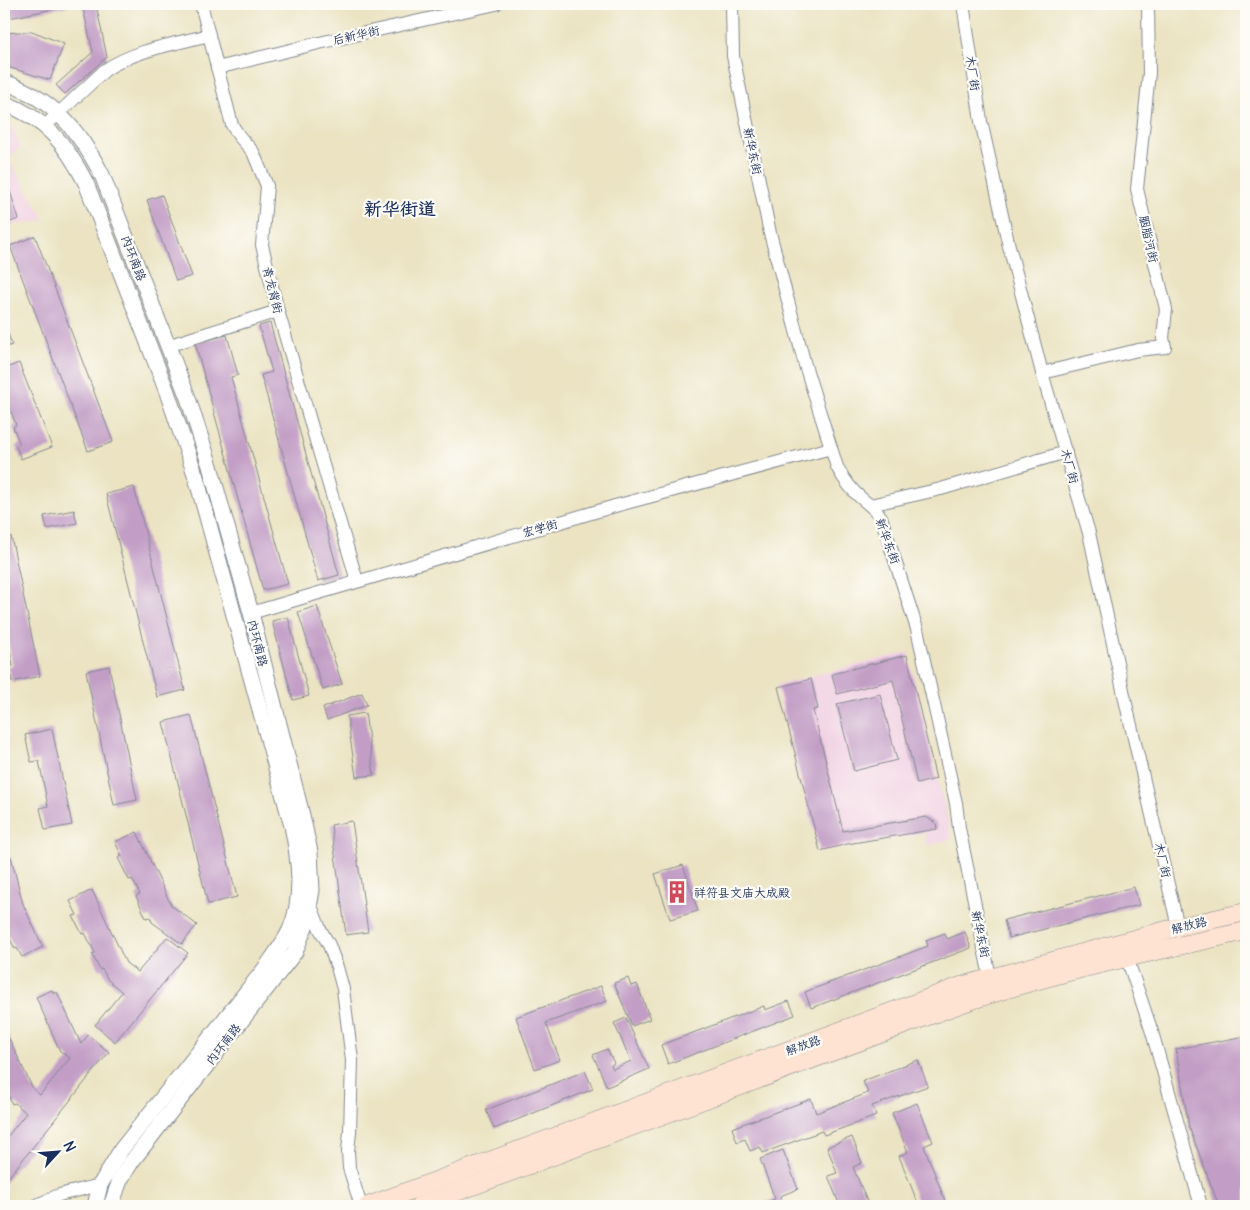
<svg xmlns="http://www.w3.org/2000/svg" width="1250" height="1210" font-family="Delius,'LXGW WenKai TC',sans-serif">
  <rect width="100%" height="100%" fill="#fdfcf7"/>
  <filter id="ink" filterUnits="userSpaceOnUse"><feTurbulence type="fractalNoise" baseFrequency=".02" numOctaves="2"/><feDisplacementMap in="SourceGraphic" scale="10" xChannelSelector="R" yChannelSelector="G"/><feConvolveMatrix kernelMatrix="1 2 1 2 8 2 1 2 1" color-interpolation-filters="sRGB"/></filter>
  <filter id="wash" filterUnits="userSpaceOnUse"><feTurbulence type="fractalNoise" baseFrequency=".0096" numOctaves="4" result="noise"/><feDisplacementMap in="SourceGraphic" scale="20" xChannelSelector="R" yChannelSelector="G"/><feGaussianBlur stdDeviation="1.12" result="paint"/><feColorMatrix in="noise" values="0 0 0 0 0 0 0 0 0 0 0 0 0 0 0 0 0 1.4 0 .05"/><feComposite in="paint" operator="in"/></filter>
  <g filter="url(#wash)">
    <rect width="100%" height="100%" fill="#ebe3c2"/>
    <g fill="#f1d0e2">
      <polygon points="4,121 10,123 21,147 8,158 45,220 4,227"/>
      <polygon points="908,652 952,839 927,845 924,833 819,852 776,685"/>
    </g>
    <g id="blocks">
      <g fill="#c29dc6">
        <polygon points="4,4 73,4 73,5 4,19"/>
        <polygon points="82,4 96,4 107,57 65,94 56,85 93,52"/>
        <polygon points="32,31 64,44 50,80 4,66 4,33"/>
        <polygon points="4,173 19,219 4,224"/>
        <polygon points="162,195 192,276 176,281 147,200"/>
        <polygon points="35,236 113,442 88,451 10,246"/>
        <polygon points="4,322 12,345 4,348"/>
        <polygon points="270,323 339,575 318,581 261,375 272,372 259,326"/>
        <polygon points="227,335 238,375 231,377 288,584 263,590 195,343"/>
        <polygon points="19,363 52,447 21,459 16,446 20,444 13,427 16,425 4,393 4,369"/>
        <polygon points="134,487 185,690 157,697 106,494"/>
        <polygon points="74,510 77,523 47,529 44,516"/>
        <polygon points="11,536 40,676 12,682 9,667 13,666 4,620 4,537"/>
        <polygon points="317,606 342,684 323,690 298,612"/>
        <polygon points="288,617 309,696 293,700 272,621"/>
        <polygon points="907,655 936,779 917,784 893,680 837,694 832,674"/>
        <polygon points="109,666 137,800 114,805 86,671"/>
        <polygon points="811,679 818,709 813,710 843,831 926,817 936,823 937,829 847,844 820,851 778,687"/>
        <polygon points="362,693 367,705 327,720 323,708"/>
        <polygon points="880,694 897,760 854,771 837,704"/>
        <polygon points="365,713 374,775 356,777 347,716"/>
        <polygon points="191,715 237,897 208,904 163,722"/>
        <polygon points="52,729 72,825 45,830 40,808 48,806 39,761 31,762 25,735"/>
        <polygon points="352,821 368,932 346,935 331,825"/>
        <polygon points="137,832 171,905 197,925 182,944 152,922 150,917 146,918 136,896 140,894 132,879 129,880 118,858 122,856 115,842"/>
        <polygon points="11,857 23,904 43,947 22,957 17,948 15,949 4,927 6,926 4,920 4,858"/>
        <polygon points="683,865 698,911 670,919 655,874"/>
        <polygon points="1134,887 1139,905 1009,938 1004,920"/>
        <polygon points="92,890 126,963 138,972 167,937 188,953 115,1042 95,1025 122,992 108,980 102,969 100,970 92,954 95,953 85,933 82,934 73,916 77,915 70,901"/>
        <polygon points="965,932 971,948 811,1008 805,992 928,946 926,940 945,933 947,939"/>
        <polygon points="628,978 631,986 637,984 650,1019 632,1026 614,983"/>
        <polygon points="601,986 607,1001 546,1023 560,1060 535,1069 516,1017"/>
        <polygon points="52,990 54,994 57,992 81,1044 88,1035 109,1052 4,1183 4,1141 26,1113 15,1103 12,1104 7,1092 5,1093 4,1091 4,1028 33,1089 40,1095 70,1058 60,1051 36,997"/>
        <polygon points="789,1001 795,1015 668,1064 661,1045 764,1006 765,1010"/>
        <polygon points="626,1018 649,1069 607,1087 593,1055 607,1049 614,1063 611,1065 613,1069 631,1061 614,1023"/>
        <polygon points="1246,1036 1246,1206 1219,1206 1189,1127 1176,1049"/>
        <polygon points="918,1060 928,1086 872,1106 876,1116 824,1135 822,1131 763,1153 760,1147 750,1151 745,1139 737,1142 732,1128 811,1099 816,1113 868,1093 863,1081"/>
        <polygon points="585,1071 593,1089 494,1129 486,1110"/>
        <polygon points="917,1103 933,1142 924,1146 947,1206 919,1206 899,1156 908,1152 892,1113"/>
        <polygon points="852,1137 862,1163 853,1167 869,1206 840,1206 828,1176 837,1173 827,1147"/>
        <polygon points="783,1150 798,1189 780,1196 784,1206 756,1206 775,1199 760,1159"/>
      </g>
    </g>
  </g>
  <g filter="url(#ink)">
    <use href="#blocks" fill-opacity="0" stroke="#838990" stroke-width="1"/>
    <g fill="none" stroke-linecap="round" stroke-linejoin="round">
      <defs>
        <g id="minor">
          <polyline points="201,4 232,125 239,136 253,152 267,186 262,245 278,311 357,581"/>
          <path d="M732,4l1,52 37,177 35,132 32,102c6,11 13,22 24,31 7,6 14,11 20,19l36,112 39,174 3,25 31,149"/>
          <polyline points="963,4 981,121 1008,242 1042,373 1089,533 1126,704 1178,927"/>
          <polyline points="217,68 319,43 496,4"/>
          <path d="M45,126l60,-56c30,-20 69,-26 104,-35"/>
          <polyline points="167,346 278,311"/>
          <polyline points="1042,373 1138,350 1165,347 1163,338 1166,309 1137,189 1149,73 1148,4"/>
          <polyline points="870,505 941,489 1066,452"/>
          <polyline points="251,613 615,506 831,448"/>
          <polyline points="311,906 320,929 329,945 337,967 343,989 352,1060 350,1132 348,1151 349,1168 361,1206"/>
          <polyline points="1127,958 1152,1032 1201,1206"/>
          <polyline points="35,1206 59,1195 100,1185"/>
        </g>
        <g id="tertiary">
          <path d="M4,82c49,17 75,48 98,93l86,223 22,68 41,147 51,202 8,37 2,38 -6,34 -11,28 -163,209 -12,19 -9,26"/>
          <path d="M4,103c42,16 62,41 82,80l81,209 29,85 96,349c7,33 12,72 -2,104 -6,13 -15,24 -23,36l-146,184 -21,35 -5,21"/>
        </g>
        <g id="secondary">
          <polyline points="368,1206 961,986 1178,927 1246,912"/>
          <path d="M419,1206l544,-203c92,-31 188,-51 283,-72"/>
        </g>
      </defs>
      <use href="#minor" stroke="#838990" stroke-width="14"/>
      <use href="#tertiary" stroke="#838990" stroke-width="17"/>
      <use href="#secondary" stroke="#838990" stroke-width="19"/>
      <use href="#minor" stroke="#fff" stroke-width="12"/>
      <use href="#tertiary" stroke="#fff" stroke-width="15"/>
      <use href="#secondary" stroke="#fee3d2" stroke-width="18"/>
    </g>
  </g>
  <defs>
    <symbol id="building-bare" viewBox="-9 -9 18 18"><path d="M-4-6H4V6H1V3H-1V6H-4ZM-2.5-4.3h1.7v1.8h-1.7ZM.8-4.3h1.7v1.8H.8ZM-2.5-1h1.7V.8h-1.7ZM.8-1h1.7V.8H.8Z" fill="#d1495b" stroke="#fdfcf7" stroke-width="2.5" paint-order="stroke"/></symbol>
  </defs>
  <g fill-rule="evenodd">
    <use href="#building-bare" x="661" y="876" width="32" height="32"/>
  </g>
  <g text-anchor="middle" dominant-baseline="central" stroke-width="4.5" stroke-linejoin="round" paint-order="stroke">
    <g font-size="12" fill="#1b2f5e" stroke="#fdfcf7">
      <text transform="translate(356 35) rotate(-13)">后新华街</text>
      <text transform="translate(973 73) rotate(81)">木厂街</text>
      <text transform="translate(753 151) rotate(78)">新华东街</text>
      <text transform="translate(1149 239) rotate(77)">胭脂河街</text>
      <text transform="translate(134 258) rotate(69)">内环南路</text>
      <text transform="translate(273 290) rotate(76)">青龙背街</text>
      <text transform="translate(1070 466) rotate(74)">木厂街</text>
      <text transform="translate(540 528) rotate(-16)">宏学街</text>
      <text transform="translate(888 541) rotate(70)">新华东街</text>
      <text transform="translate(258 643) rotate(76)">内环南路</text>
      <text transform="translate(1163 860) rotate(77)">木厂街</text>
      <text transform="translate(1189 925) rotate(-14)">解放路</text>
      <text transform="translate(981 934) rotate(78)">新华东街</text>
      <text transform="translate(223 1044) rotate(-52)">内环南路</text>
      <text transform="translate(803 1045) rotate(-20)">解放路</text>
    </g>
    <g font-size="12" fill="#1b2f5e" stroke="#fdfcf7" text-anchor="start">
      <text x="694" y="892">祥符县文庙大成殿</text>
    </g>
    <g font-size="18" font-weight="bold" fill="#1b2f5e" stroke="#fdfcf7">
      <text x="400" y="208">新华街道</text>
    </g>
  </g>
  <rect width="1250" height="1210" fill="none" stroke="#fdfcf7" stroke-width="20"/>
  <g transform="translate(58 1152) rotate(64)" stroke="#fdfcf7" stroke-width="4" paint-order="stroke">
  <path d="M0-4L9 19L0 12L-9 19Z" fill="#1b2f5e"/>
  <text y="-8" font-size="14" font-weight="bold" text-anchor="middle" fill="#1b2f5e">N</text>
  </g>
</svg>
